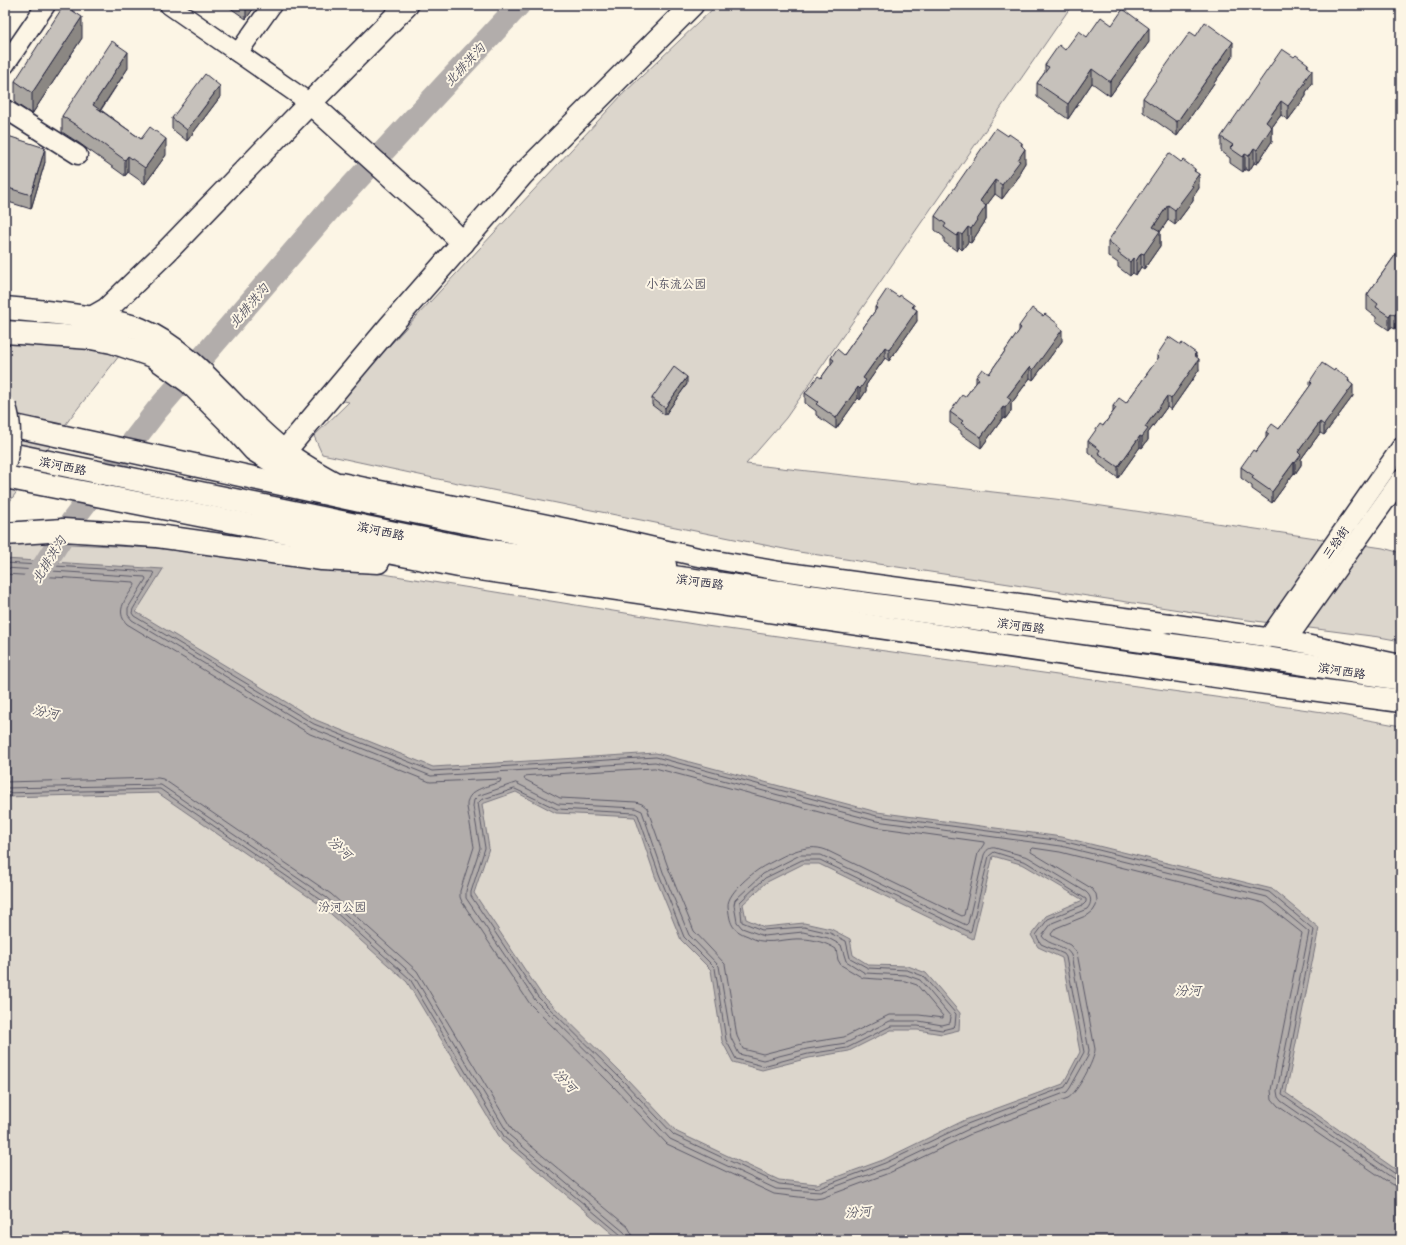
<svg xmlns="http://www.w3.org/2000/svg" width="1406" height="1245" font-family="Mali,'LXGW WenKai TC',sans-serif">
  <rect width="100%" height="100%" fill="#fcf5e5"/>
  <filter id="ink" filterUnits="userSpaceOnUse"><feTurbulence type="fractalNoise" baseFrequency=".025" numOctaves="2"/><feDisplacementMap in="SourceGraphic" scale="8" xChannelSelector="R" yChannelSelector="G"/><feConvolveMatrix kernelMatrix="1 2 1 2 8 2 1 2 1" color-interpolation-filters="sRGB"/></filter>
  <g filter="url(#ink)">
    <g fill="#dcd6cc" stroke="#7f7c84">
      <polygon points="717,5 1072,5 786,418 746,464 1055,499 1383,548 1401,553 1401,641 1379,637 1232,618 799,552 438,479 322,454 314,436 349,402 339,400 622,95"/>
      <polygon points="5,342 123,351 71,417 5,508"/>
      <polygon points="5,541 178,549 371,572 706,626 1330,713 1401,726 1401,1240 5,1240"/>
    </g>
    <path fill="#b2adab" stroke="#78757e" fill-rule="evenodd" d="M5,559l158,10 -27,43 180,108 117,47 223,-14 221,59 185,25 210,52 47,39 -33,165 115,80v67h-781l-118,-99 -95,-159 -85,-76 -164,-113 -153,4zM516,792l40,21 79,4 20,59 26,64 30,30 11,71 11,21 29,8 47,-12 40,-7 42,-21h27l24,4 17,-4 1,-17 -34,-40 -18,-7 -39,-1 -16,-10 -3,-16 -19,-10 -27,-6 -40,4 -18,-8 -3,-15 24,-22 36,-18h16l154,75 20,-83 31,9 59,35 -37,16 -15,19 7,12 24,11 18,94 -17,32 -98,36 -82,40 -66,24 -38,-4 -102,-48 -51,-54 -85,-84 -67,-101 15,-45 -7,-44z"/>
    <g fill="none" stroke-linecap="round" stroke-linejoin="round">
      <g stroke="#5c5a68" stroke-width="1">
        <polyline points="5,563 153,572 154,575 133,609 132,613 134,616 314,724 432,771 656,757 877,816 1062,841 1269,892 1314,930 1282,1095 1397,1175 1401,1176"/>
        <polyline points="5,568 145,577 146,579 128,608 128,615 132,620 311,728 431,776 655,762 876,821 1061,846 1267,897 1309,932 1277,1091 1278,1097 1281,1101 1394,1179 1401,1181"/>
        <path d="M5,574l129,8 1,3c-8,12 -21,26 -8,39l183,110 120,48 71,-3 -1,3c-13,5 -34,7 -33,25l7,40 -14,44v6l2,5 68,102 85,84 52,56 107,50 41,5 7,-1 67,-25 82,-39 97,-36c9,-5 27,-38 27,-49l-18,-96 -7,-8 -18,-9 -1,-2 5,-6 32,-13 5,-4 3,-5 1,-6 -1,-6 -5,-6 -60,-36v-2l2,-2 27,4 204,51 38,30 -31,157 1,9 6,7 113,78 10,3"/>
        <path d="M655,768l220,59 109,15v2l-6,9 -14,62 -2,1 -136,-66c-21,-8 -42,6 -60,15 -12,6 -39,28 -38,41 2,17 3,24 20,30 4,2 9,5 14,5 13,2 27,-3 40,-2 11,0 25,4 34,10l2,11 3,5 22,13 42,3 12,4 26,31v2l-24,-3h-30l-45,22 -38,6 -43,11 -20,-5 -6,-13 -12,-72 -31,-33 -25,-61 -22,-62 -5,-4 -6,-2 -76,-4 -36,-19 2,-3z"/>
        <polyline points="5,782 158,778 163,779 331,894 417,971 513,1131 628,1227 632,1234 633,1240"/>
        <path d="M516,783l42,21 77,4 7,3 21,61 26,63 30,31 12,72 8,16 24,6 44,-11 39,-6 44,-22h29l23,4 8,-2 1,-6 -31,-37 -14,-5 -41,-2 -19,-12 -5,-16 -13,-7 -25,-6 -39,4 -22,-8 -5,-6 -3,-17 1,-5 28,-26 37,-19h21l145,70 2,-2 16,-68c2,-5 6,-8 11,-7l33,9 58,35c6,5 6,11 1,17l-35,14 -10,13c6,10 23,8 29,19l18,95 -1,6 -18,32 -3,4 -98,37 -82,39 -67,24 -44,-3 -106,-50 -50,-55 -85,-84 -69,-102v-7l14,-43 -7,-42 1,-6 4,-4z"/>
        <polyline points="5,788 161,785 327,898 414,976 509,1135 624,1232 627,1236 627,1240"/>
        <polygon points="515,789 557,809 635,813 638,815 659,874 684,937 715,968 726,1040 736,1059 763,1066 808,1054 847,1048 891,1026 918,1026 942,1030 954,1027 955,1026 956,1014 923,976 907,970 868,968 850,958 846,941 830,933 804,927 762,930 742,922 740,902 765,878 802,860 820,860 970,932 971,931 989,856 994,852 1026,862 1086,899 1086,902 1083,905 1048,919 1036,935 1041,944 1064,954 1066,957 1084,1052 1065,1087 967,1124 885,1163 819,1188 779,1184 674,1135 623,1081 538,997 471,896 471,892 485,848 478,803 481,800"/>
        <polyline points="5,793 160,789 324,902 410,979 505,1138 621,1235 622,1240"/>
      </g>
      <polyline stroke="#b2adab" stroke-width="23" points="5,627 72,521 157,410 331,208 519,5"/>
      <defs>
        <g id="minor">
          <polyline points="169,5 310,103"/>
          <polyline points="238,53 272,5"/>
          <polyline points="5,65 46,5"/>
          <polyline points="5,109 78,155"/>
          <polyline points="341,482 611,537 698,557 780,571 1169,623"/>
          <polyline points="1158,625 1169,623 1287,640 1401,664"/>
          <polyline points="1268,638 1401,447"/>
          <polyline points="1287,640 1401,479"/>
        </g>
        <g id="major">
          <polyline points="310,103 442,222 463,243"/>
          <path d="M5,308c35,3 71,6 105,13 10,2 21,4 30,8 60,26 94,85 145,123 24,19 54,33 81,48"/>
          <polyline points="93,317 107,309 166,252 310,103 407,5"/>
          <polyline points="284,452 390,326 522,175 692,5"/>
        </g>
        <g id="highway">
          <polyline points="5,332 91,338 112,342 153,356 189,382 227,420 254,450 301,479 312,483"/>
          <polyline points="5,424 374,504 635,556 665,565"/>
          <polyline points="5,453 463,547 743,587 1253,656 1401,679"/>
          <polyline points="5,477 459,566 1250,681 1401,701"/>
          <polyline points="5,534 63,530 157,536 322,559 378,562"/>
        </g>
      </defs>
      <use href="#minor" stroke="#22223b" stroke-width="21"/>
      <use href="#major" stroke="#22223b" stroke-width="25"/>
      <use href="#highway" stroke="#22223b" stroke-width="25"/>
      <use href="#minor" stroke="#fcf5e5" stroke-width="18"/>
      <use href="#major" stroke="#fcf5e5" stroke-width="22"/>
      <use href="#highway" stroke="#fcf5e5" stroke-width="22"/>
      <defs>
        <path id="highway-bridge" d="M5,407c6,17 4,39 0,56"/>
      </defs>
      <use href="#highway-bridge" stroke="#22223b" stroke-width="25" stroke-linecap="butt"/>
      <use href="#highway-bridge" stroke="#fcf5e5" stroke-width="22"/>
    </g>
    <g fill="#aaa6a1" stroke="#22223b">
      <polygon points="226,5 256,5 246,19"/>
      <polygon points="1287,5 1297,5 1294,10"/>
      <polygon points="1400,5 1401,5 1401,15 1400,14"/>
      <polygon points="1112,25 1149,42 1110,96 1092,83 1068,119 1037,97 1037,83 1045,72 1045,65 1065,50 1087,37"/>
      <polygon points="1196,36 1233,56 1177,136 1143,112 1143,98"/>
      <polygon points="82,38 32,114 15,103 15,81"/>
      <polygon points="1308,67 1312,84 1306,92 1306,96 1288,120 1281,115 1272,127 1272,141 1257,164 1254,163 1249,171 1245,169 1243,172 1230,163 1230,158 1221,151 1221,137"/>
      <polygon points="128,68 101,110 141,139 166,155 145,184 128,172 125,176 79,143 62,132 62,116"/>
      <polygon points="220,97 187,141 172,129 172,118"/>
      <polygon points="5,135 45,162 31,209 5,201"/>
      <polygon points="1022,146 1025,163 1020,171 1020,175 1002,199 995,194 986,206 986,220 971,243 968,242 962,250 959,247 957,251 944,242 944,237 935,230 935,216"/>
      <polygon points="1195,172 1199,188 1193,197 1193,201 1175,225 1168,220 1160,232 1160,246 1144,269 1141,267 1136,275 1133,273 1130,276 1118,267 1118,263 1108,256 1108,241"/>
      <polygon points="1401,247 1401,322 1400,321 1395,329 1391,327 1389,330 1376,321 1376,317 1367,310 1367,295"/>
      <polygon points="875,307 914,308 917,321 889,361 885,358 866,385 866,391 860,400 858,398 836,429 816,415 816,411 805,403 805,393 821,378 831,364 831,358 844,355 875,311"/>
      <polygon points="1019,326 1058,327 1062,341 1033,380 1030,378 1011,404 1011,411 1005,419 1003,418 981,448 961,434 961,431 950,423 950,412 965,397 976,383 976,377 989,374 1019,331"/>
      <polygon points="1157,355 1196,356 1199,370 1171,410 1167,407 1148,433 1148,440 1142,448 1140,447 1118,478 1098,463 1098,460 1088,452 1088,441 1103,426 1113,412 1113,406 1126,403 1157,360"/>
      <polygon points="1310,381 1349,382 1353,396 1324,435 1320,433 1301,459 1301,465 1295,474 1294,473 1272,503 1252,489 1252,486 1241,478 1241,467 1256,452 1266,438 1266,432 1279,429 1310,386"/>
      <polygon points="687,384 665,415 652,405 652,398"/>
    </g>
    <g fill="#8b8783" stroke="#22223b">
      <polygon points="246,5 256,5 246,19"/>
      <polygon points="1294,5 1297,5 1294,10"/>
      <polygon points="82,17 82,38 32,114 32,93"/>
      <polygon points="1149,28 1149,42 1110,96 1110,82"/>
      <polygon points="1233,42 1233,56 1177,136 1177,122"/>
      <polygon points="128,52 128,68 93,121 93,105"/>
      <polygon points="1308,64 1308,74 1312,70 1312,84 1306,92 1306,96 1288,120 1288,106 1304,81 1307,66"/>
      <polygon points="1092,69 1092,83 1068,119 1068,104"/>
      <polygon points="220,86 220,97 187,141 187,130"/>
      <polygon points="1281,101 1281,115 1272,127 1272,141 1257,164 1257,150 1266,122"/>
      <polygon points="166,139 166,155 145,184 145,168"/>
      <polygon points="1022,143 1022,153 1025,149 1025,163 1020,171 1020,175 1002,199 1002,185"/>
      <polygon points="45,148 45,162 31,209 31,195"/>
      <polygon points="1254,148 1254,163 1249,171 1249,156"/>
      <polygon points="1245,154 1245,169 1243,172 1243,157"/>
      <polygon points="128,156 128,172 125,176 125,160"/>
      <polygon points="1195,169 1195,179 1199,174 1199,188 1193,197 1193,201 1175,225 1175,210 1191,185 1194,171"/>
      <polygon points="995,180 995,194 986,206 986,220 971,243 971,229 980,201"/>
      <polygon points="1168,205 1168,220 1160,232 1160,246 1144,269 1144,254 1153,227"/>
      <polygon points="968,227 968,242 962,250 962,235"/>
      <polygon points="959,233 959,247 957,251 957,236"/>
      <polygon points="1141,253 1141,267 1136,275 1136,261"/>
      <polygon points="1133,258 1133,273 1130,276 1130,262"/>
      <polygon points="914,305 914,315 917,310 917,321 889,361 889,350"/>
      <polygon points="1400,307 1400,321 1395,329 1395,315"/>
      <polygon points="1391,313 1391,327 1389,330 1389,316"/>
      <polygon points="1058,324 1058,335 1062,330 1062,341 1033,380 1033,370"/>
      <polygon points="885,347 885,358 866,385 866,391 860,400 860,389 863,378"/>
      <polygon points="1196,353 1196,364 1199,359 1199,370 1171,410 1171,399"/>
      <polygon points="1030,367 1030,378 1011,404 1011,411 1005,419 1005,408 1007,397"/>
      <polygon points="687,377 687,384 665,415 665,408"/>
      <polygon points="1349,379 1349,390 1353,385 1353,396 1324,435 1324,425"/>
      <polygon points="858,387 858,398 836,429 836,418"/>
      <polygon points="1167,396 1167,407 1148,433 1148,440 1142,448 1142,437 1145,427"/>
      <polygon points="1003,407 1003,418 981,448 981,437"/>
      <polygon points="1320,422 1320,433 1301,459 1301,465 1295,474 1295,463 1298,452"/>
      <polygon points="1140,436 1140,447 1118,478 1118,467"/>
      <polygon points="1294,462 1294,473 1272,503 1272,492"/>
    </g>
    <g fill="#c6c1bb" stroke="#22223b">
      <polygon points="64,5 82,17 32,93 15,81"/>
      <polygon points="1123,9 1149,28 1110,82 1092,69 1068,104 1037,83 1049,67 1045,65 1059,45 1065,50 1079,31 1087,37 1101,17 1112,25"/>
      <polygon points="1205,22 1233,42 1177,122 1143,98 1190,32 1196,36"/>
      <polygon points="112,41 128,52 93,105 141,139 150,127 166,139 145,168 128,156 125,160 79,127 62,116"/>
      <polygon points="1282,49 1294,57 1296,55 1308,64 1307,66 1312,70 1304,81 1306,82 1288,106 1281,101 1266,122 1272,127 1257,150 1254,148 1249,156 1245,154 1243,157 1230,148 1233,145 1221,137"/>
      <polygon points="205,74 220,86 187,130 172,118"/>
      <polygon points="996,128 1008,136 1009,134 1022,143 1021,145 1025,149 1018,160 1020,161 1002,185 995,180 980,201 986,206 971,229 968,227 962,235 959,233 957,236 944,227 946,224 935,216"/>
      <polygon points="5,135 45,148 31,195 5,187"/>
      <polygon points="1169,153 1181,162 1183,160 1195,169 1194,171 1199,174 1191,185 1193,186 1175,210 1168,205 1153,227 1160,231 1144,254 1141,253 1136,261 1133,258 1130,262 1118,253 1120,250 1108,241"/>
      <polygon points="1401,247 1401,307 1400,307 1395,315 1391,313 1389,316 1376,307 1378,304 1367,295"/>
      <polygon points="887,289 899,297 900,295 914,305 912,307 917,310 889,350 885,347 863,378 866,380 860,389 858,387 836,418 816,404 818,402 805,393 818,376 821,378 834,360 831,358 837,349 844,355 877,308 875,307"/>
      <polygon points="1032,308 1043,316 1045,314 1058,324 1057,326 1062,330 1033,370 1030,367 1007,397 1011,400 1005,408 1003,407 981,437 961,423 963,421 950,412 962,395 965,397 979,379 976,377 982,369 989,374 1021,328 1019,326"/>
      <polygon points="1169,337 1181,345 1182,343 1196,353 1194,355 1199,359 1171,399 1167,396 1145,427 1148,429 1142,437 1140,436 1118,467 1098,453 1100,450 1088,441 1100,424 1103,426 1116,408 1113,406 1119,398 1126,403 1159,357 1157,355"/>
      <polygon points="1322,363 1334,371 1335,369 1349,379 1348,381 1353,385 1324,425 1320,422 1298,452 1301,455 1295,463 1294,462 1272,492 1252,478 1254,476 1241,467 1253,450 1256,452 1269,434 1266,432 1272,424 1279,429 1312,383 1310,381"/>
      <polygon points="674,367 687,377 665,408 652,398"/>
    </g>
  </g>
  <g text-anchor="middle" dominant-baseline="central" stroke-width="4" stroke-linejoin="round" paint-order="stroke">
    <g font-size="12" fill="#504f5f" stroke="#fcf5e5">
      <text x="676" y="283">小东流公园</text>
      <text x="342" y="906">汾河公园</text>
    </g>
    <g font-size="12" fill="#22223b" stroke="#fcf5e5">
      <text transform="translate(63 465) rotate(12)">滨河西路</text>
      <text transform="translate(381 530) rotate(12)">滨河西路</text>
      <text transform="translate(1335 542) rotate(-55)">三给街</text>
      <text transform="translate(700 581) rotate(8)">滨河西路</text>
      <text transform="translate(1021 625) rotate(8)">滨河西路</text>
      <text transform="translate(1342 670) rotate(9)">滨河西路</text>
    </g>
    <g font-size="13" font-style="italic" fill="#545362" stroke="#fcf5e5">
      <text transform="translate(464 64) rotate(-47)">北排洪沟</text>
      <text transform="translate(248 305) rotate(-49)">北排洪沟</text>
      <text transform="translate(48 559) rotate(-58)">北排洪沟</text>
      <text transform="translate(46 711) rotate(13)">汾河</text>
      <text transform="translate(341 847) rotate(44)">汾河</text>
      <text x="1188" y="989">汾河</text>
      <text transform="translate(566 1080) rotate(48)">汾河</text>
      <text transform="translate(858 1211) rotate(-5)">汾河</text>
    </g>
  </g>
  <rect width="1406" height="1245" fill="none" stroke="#fcf5e5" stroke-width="20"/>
  <rect x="10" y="10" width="1386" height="1225" fill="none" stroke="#22223b" stroke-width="1.5" filter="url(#ink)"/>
</svg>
